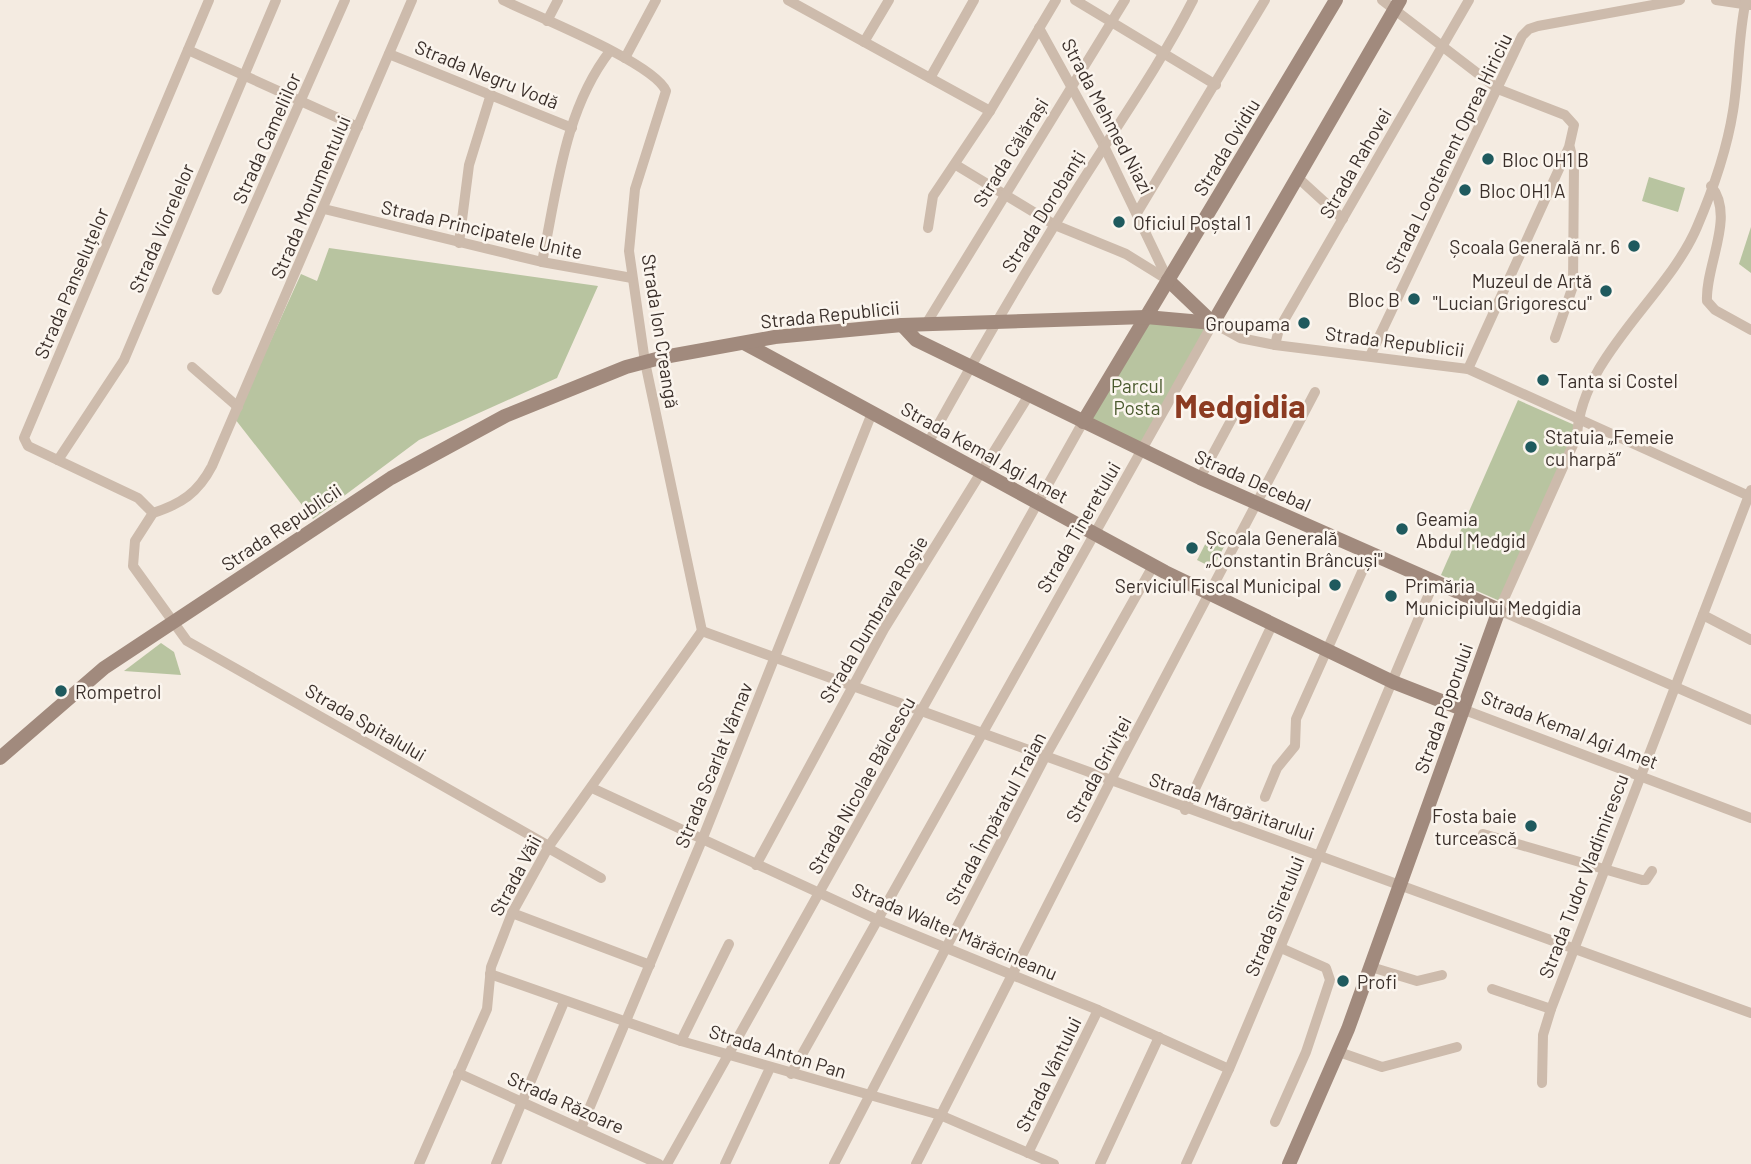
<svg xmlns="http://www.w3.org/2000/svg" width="1751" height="1164" font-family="Barlow,sans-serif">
  <rect width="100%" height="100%" fill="#f4ebe1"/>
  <g fill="#b8c4a0">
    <polygon points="1649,177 1685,188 1678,212 1642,201"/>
    <polygon points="1751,227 1751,273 1739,264"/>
    <polygon points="329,248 598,286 557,378 419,440 313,519 235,419 301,274 317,281"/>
    <polygon points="1146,317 1213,323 1143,451 1083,422"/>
    <polygon points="1518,400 1579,427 1502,602 1441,575"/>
    <polygon points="1213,529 1229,537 1213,568 1197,560"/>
    <polygon points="161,643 174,652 181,675 124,671"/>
  </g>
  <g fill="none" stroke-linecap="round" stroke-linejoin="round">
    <g stroke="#cdbbac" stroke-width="10">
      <path d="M503,0c32,16 150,62 163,91l-31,98 -6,62 16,111 57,269"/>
      <polyline points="788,0 990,111"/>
      <polyline points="1075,0 1216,85"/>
      <polyline points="1382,0 1498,89 1565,115 1574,125 1569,147 1468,369"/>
      <polyline points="1716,0 1750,5"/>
      <path d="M1746,0c-8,36 -7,74 -13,111 -6,38 -21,81 -36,116 -29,69 -116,129 -120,209l-78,174 252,110"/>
      <polyline points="547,21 558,0"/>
      <polyline points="1039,28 1104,146 1168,280"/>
      <polyline points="864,42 889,0"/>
      <polyline points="188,50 358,127"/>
      <polyline points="389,54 572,128"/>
      <polyline points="625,58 656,0"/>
      <polyline points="930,78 974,0"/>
      <polyline points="956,165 1055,225 1126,254 1168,280"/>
      <polyline points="1297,177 1343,219"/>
      <path d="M1711,186c25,30 -6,80 -4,115l8,9 36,20"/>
      <polyline points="324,209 542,262 632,278"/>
      <polyline points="1137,213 1265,0"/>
      <polyline points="928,228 933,196 990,111 1056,0"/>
      <polyline points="459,243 469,165 491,94"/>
      <path d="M542,262c15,-71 22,-152 68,-211"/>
      <polyline points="217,290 345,0"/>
      <polyline points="926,324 1125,0"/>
      <polyline points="1555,338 1573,286 1574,164 1570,148"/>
      <polyline points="1275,345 1279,329 1469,0"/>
      <polyline points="1370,356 1522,36 1529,29 1538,26 1680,0"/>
      <polyline points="192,367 238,407"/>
      <path d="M928,443c48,-87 98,-173 151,-257 39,-62 81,-121 114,-186"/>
      <polyline points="58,460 124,360 276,0"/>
      <polyline points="1200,478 1235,413"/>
      <polyline points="153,513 138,498 28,446 24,438 209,0"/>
      <path d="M153,513c28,-9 45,-20 59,-47l200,-466"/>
      <polyline points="153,513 135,541 133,566 187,641 549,846"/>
      <polyline points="1703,615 1751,640"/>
      <polyline points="702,631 1751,1013"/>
      <polyline points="1462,709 1751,818"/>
      <polyline points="592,788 878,920 1098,1010 1229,1069"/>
      <polyline points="1265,797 1277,768 1295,746 1296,719 1370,554"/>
      <polyline points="1185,810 1272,625"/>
      <polyline points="1483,834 1642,880 1646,880 1652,871"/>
      <polyline points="548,848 601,878"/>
      <polyline points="756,865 884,629 1029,395"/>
      <polyline points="512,913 650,965"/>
      <polyline points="1371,967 1417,981 1442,975"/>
      <polyline points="490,974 681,1041 940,1115 1054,1164"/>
      <polyline points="1492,989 1551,1009"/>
      <polyline points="681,1041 729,944"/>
      <polyline points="1339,1052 1382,1067 1457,1047"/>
      <polyline points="458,1073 659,1164"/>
      <polyline points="791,1074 1213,323 1240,338 1275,345 1468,369 1749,496"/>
      <polyline points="1542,1083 1543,1035 1551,1009 1751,490"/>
      <polyline points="1275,1122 1306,1052 1330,980 1326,968 1281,948"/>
      <polyline points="581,1128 702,840 872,413"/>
      <polyline points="1028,1153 1098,1010"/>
      <polyline points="419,1164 487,1009 491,967 512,913 549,846 702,631"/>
      <polyline points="496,1164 564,1002"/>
      <polyline points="667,1164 1083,422"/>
      <polyline points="725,1164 770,1068"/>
      <polyline points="834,1164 1045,757 1153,566"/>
      <polyline points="916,1164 1110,782 1315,392"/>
      <polyline points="1100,1164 1159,1037"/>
      <polyline points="1186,1164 1229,1069 1434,582"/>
    </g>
    <g stroke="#a18a7d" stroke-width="14">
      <polyline points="1168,280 1213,323"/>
      <polyline points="1213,323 1400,0"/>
      <polyline points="902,325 916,340 1200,478 1499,610 1348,1029 1289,1164"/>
      <polyline points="744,343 1165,572 1393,682 1462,709"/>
      <polyline points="1083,422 1336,0"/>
      <polyline points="0,758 104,668 391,478 505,416 626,367 664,357 775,337 902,325 1146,317 1213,323"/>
    </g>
  </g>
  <g fill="#1f5a5e" stroke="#fbf5ee" stroke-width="2.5">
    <circle cx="1488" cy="159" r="7"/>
    <circle cx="1465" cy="190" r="7"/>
    <circle cx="1119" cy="222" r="7"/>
    <circle cx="1634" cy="246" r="7"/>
    <circle cx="1606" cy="291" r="7"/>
    <circle cx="1414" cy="299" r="7"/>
    <circle cx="1304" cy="323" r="7"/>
    <circle cx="1543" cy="380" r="7"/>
    <circle cx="1531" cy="447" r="7"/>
    <circle cx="1402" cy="529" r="7"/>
    <circle cx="1192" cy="548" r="7"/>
    <circle cx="1335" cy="585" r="7"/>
    <circle cx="1391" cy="596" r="7"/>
    <circle cx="61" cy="691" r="7"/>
    <circle cx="1531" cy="826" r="7"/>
    <circle cx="1343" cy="981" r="7"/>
  </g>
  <g text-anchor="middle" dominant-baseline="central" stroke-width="5" stroke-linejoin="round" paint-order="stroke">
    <g font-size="19" fill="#3b302b" stroke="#fbf5ee">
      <text transform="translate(487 74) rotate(22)">Strada Negru Vodă</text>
      <text transform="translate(1108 116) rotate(62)">Strada Mehmed Niazi</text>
      <text transform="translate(266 138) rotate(-66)">Strada Cameliilor</text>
      <text transform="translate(1226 147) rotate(-59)">Strada Ovidiu</text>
      <text transform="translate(1010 152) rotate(-58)">Strada Călărași</text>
      <text transform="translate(1448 153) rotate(-64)">Strada Locotenent Oprea Hiriciu</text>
      <text transform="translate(1355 163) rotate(-60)">Strada Rahovei</text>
      <text transform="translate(310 197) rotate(-67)">Strada Monumentului</text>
      <text transform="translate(1043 211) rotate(-58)">Strada Dorobanți</text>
      <text transform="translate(161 228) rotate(-67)">Strada Viorelelor</text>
      <text transform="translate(482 229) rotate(13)">Strada Principatele Unite</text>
      <text transform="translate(71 283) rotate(-67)">Strada Panseluțelor</text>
      <text transform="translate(830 314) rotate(-6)">Strada Republicii</text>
      <text transform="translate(661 331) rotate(81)">Strada Ion Creangă</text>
      <text transform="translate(1395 341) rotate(7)">Strada Republicii</text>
      <text transform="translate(985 452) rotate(29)">Strada Kemal Agi Amet</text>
      <text transform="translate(1253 480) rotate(24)">Strada Decebal</text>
      <text transform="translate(281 527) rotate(-34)">Strada Republicii</text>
      <text transform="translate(1078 527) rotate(-60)">Strada Tineretului</text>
      <text transform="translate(873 619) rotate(-59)">Strada Dumbrava Roșie</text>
      <text transform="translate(1443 708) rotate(-70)">Strada Poporului</text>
      <text transform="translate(366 722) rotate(30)">Strada Spitalului</text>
      <text transform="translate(1570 729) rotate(21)">Strada Kemal Agi Amet</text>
      <text transform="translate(713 765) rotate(-68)">Strada Scarlat Vârnav</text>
      <text transform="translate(1098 769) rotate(-62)">Strada Griviței</text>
      <text transform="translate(861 785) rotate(-61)">Strada Nicolae Bălcescu</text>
      <text transform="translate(1232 806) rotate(19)">Strada Mărgăritarului</text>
      <text transform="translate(995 818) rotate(-62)">Strada Împăratul Traian</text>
      <text transform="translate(515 875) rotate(-62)">Strada Văii</text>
      <text transform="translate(1583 876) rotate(-69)">Strada Tudor Vladimirescu</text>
      <text transform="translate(1274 916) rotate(-68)">Strada Siretului</text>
      <text transform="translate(955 931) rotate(23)">Strada Walter Mărăcineanu</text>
      <text transform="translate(778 1051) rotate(17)">Strada Anton Pan</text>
      <text transform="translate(1048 1074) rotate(-64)">Strada Vântului</text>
      <text transform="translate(566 1102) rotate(24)">Strada Răzoare</text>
    </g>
    <g font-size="19" fill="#3b302b" stroke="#fbf5ee" text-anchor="start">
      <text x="1502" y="159">Bloc OH1 B</text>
      <text x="1479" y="190">Bloc OH1 A</text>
      <text x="1133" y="222">Oficiul Poștal 1</text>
      <text x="1620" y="246" text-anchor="end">Școala Generală nr. 6</text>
      <text x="1592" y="280" text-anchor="end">Muzeul de Artă<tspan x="1592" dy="22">"Lucian Grigorescu"</tspan></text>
      <text x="1400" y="299" text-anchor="end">Bloc B</text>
      <text x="1290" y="323" text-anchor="end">Groupama</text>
      <text x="1557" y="380">Tanta si Costel</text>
      <text x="1545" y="436">Statuia „Femeie<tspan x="1545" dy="22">cu harpă”</tspan></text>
      <text x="1416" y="518">Geamia<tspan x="1416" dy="22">Abdul Medgid</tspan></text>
      <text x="1206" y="537">Școala Generală<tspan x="1206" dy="22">„Constantin Brâncuși"</tspan></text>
      <text x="1321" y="585" text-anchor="end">Serviciul Fiscal Municipal</text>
      <text x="1405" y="585">Primăria<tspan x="1405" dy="22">Municipiului Medgidia</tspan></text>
      <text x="75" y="691">Rompetrol</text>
      <text x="1517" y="815" text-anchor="end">Fosta baie<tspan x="1517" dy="22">turcească</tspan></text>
      <text x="1357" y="981">Profi</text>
    </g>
    <g font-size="19" fill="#4a5a2e" stroke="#fbf5ee">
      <text x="1137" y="385">Parcul<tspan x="1137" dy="22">Posta</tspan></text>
    </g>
    <g font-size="33" font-weight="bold" fill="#8c3b22" stroke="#fbf5ee">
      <text x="1240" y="405">Medgidia</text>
    </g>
  </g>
</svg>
